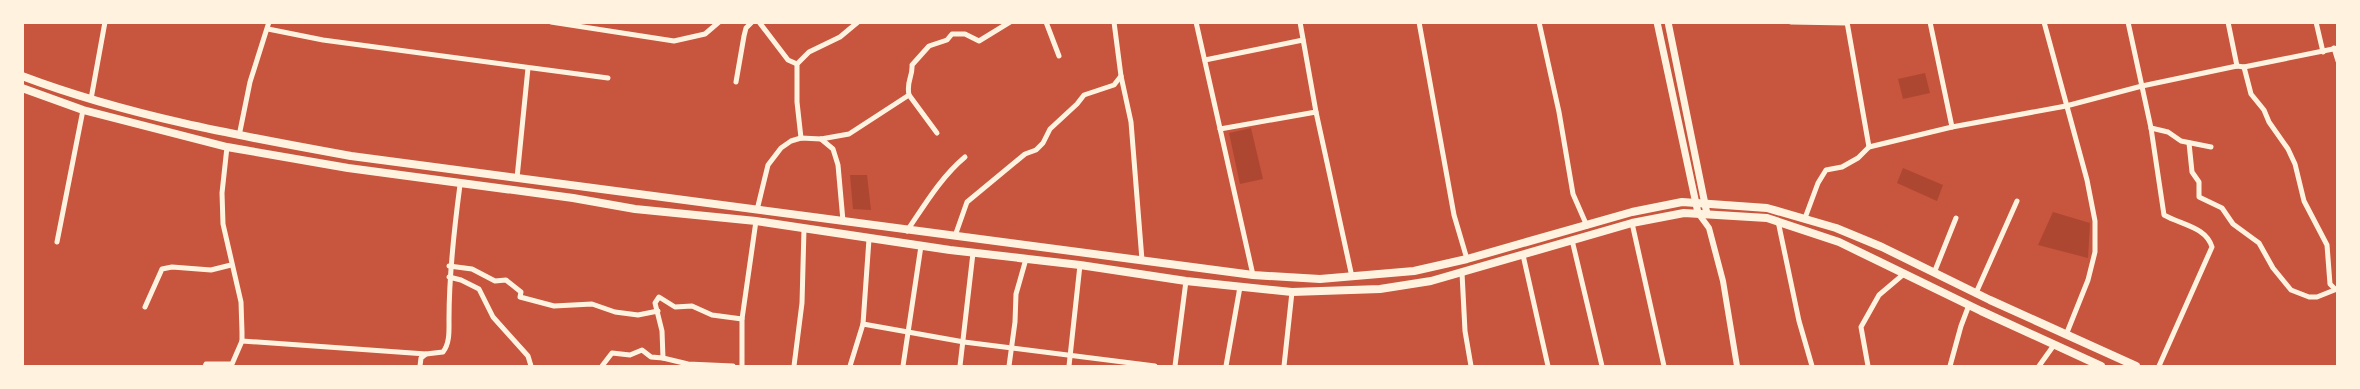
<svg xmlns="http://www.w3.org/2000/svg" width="2360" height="389" font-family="Karla,sans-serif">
  <rect width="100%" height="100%" fill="#c8553d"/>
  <g fill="#ae4732">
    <polygon points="1925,73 1930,93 1903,99 1898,79"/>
    <polygon points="1251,128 1263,179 1240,184 1229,133"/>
    <polygon points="1903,168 1943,185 1937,201 1897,183"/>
    <polygon points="850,175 867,175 871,210 853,209"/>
    <polygon points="2053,212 2090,223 2088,258 2038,245"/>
  </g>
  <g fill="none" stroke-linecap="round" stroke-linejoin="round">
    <g stroke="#fff3e0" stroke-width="5">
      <polyline points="551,22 674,41 705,34 719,22"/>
      <polyline points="759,22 788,60 797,64"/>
      <polyline points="1046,22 1059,56"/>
      <polyline points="1114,22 1121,76 1131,122 1142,260"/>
      <polyline points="1196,22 1253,275"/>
      <polyline points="1300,22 1316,112 1352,277"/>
      <polyline points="1419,22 1454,215 1467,259"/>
      <polyline points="1539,22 1559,112 1573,194 1587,226"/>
      <polyline points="1791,22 1847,23"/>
      <polyline points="1847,22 1869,147"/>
      <polyline points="1930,22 1952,127"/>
      <polyline points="2044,22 2087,180 2095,221 2095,252 2088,280 2066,335"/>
      <path d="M2128,22l23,106 13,87c18,10 42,12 48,32l-53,119"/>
      <polyline points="2228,22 2237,66"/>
      <polyline points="2316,22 2323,52"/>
      <polyline points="268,29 323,40 608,78"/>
      <polyline points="2334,48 2338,61"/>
      <polyline points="1205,60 1303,40"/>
      <polyline points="2244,67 2251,94 2264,110 2269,122 2288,149 2295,164 2304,201 2327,245 2330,284 2335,289"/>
      <polyline points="736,82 744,36 746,28 752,22"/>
      <polyline points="909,95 937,133"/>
      <polyline points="91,99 105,22"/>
      <polyline points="2151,128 2168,132 2181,141 2211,147"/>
      <polyline points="1220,129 1316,112"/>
      <polyline points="239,136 250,82 269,22"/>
      <polyline points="801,138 797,102 797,64 809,52 840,37 858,22"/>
      <polyline points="821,139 833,149 838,165 843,221"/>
      <polyline points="2189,143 2192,172 2199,182 2199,197 2222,208 2233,224 2259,243 2273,268 2291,290 2309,297 2317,297 2337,289"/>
      <polyline points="517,178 528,68"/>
      <path d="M757,210l11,-45 13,-17 10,-7 10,-3 20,1 28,-5 60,-39c-3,-14 4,-18 3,-30l17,-19 18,-6 5,-6h13l14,7 31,-19"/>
      <polyline points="1805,218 1818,183 1826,170 1842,167 1858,158 1869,147 1952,127 2066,106 2142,86 2237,66 2244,67 2338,48"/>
      <polyline points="1778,221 1799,321 1812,366"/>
      <polyline points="1632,223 1664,366"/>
      <path d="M907,231c17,-25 34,-54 58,-74"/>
      <polyline points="955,236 967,202 1025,154 1036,150 1043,143 1050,129 1077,104 1084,95 1114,85 1121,76"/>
      <polyline points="869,239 863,324 964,342 1155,366"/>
      <polyline points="1572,240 1602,366"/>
      <polyline points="57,242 83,110"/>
      <polyline points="1523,255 1548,366"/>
      <polyline points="449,266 472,269 495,281 506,280 521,292 520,297 554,306 592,304 615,312 638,315 658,311"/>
      <polyline points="1462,273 1465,331 1471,366"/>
      <polyline points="1934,273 1956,218"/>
      <polyline points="449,277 461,280 479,289 493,317 528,356 531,366"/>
      <polyline points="1976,293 2017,201"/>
      <polyline points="145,307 162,269 172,267 211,270 231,265"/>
      <polyline points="242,341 426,354"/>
      <polyline points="663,358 688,364 733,366"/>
      <polyline points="205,366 206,364 232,364 242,341 242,332 241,302 223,224 222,193 227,147"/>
      <path d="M420,366l1,-8 5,-4 17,-2c7,-9 6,-22 6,-33 0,-46 5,-89 11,-134"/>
      <polyline points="602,366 612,353 630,355 642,350 651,357 663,358 662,331 655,303 659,297 675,307 692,306 712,315 742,319"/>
      <polyline points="742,366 742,319 756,221"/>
      <polyline points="794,366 802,303 804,229"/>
      <polyline points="850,366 863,324"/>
      <polyline points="903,366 921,246"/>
      <polyline points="960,366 973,253"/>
      <polyline points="1009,366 1015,322 1016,294 1026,259"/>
      <polyline points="1069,366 1080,265"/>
      <polyline points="1175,366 1186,281"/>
      <polyline points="1226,366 1240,287"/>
      <polyline points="1284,366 1292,292"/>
      <polyline points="1868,366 1861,327 1879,295 1905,273"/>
      <polyline points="1950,366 1961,326 1969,305"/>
      <polyline points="2039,366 2054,345"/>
    </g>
    <polyline stroke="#fff3e0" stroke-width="6" points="1698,213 1709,228 1723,281 1737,366"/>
    <g stroke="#fff3e0" stroke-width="7">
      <polyline points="1657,22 1698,213"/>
      <polyline points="1668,22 1707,214"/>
    </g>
    <g stroke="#fff3e0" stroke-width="8">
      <path d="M22,76c106,40 218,60 329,80l902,119 67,4 94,-8 53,-12 165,-47 50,-10 85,6 69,20 46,19 108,53 146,66"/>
      <polyline points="22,88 83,110 227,147 348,168 573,198 635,209 756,221 950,250 1080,265 1186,281 1292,292 1380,289 1431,281 1632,223 1684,213 1767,218 1839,242 1981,311 2101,366"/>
    </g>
  </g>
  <rect width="2360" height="389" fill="none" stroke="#fff3e0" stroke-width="48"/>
</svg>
